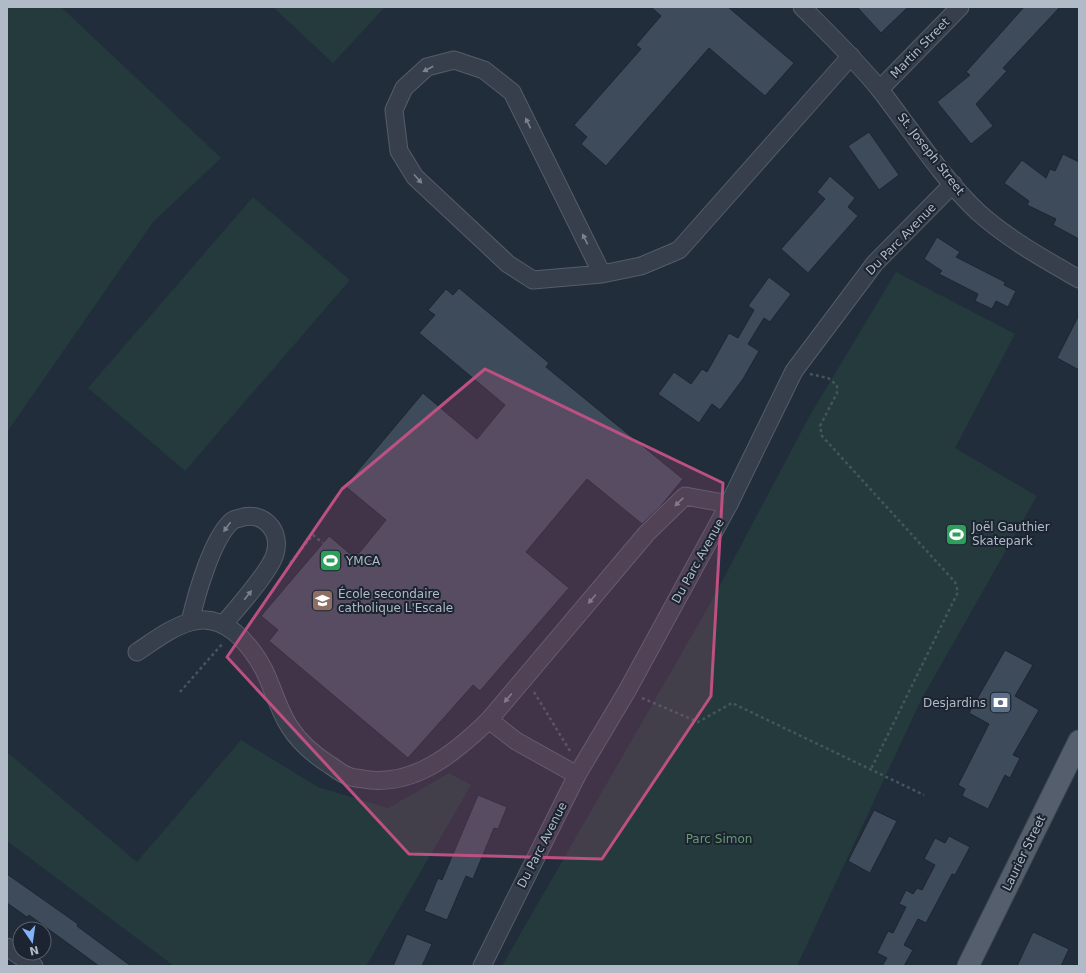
<svg xmlns="http://www.w3.org/2000/svg" width="1086" height="973" font-family="'DejaVu Sans',sans-serif">
  <rect width="100%" height="100%" fill="#222d3b"/>
  <g fill="#243a3c">
    <polygon points="7,7 61,7 221,158 153,222 7,432"/>
    <polygon points="273,7 385,7 333,63"/>
    <polygon points="253,197 350,280 185,471 88,388"/>
    <polygon points="896,272 1015,334 955,448 1037,496 921,700 797,966 502,966 711,602 809,417"/>
    <polygon points="241,740 318,787 388,808 449,773 471,785 366,966 174,966 7,841 7,752 137,862"/>
  </g>
  <g fill="#3e4b5b" stroke="#1d2632">
    <polygon points="651,7 728,7 794,63 765,96 709,48 606,166 581,144 587,137 574,125 641,49 636,45 661,16"/>
    <polygon points="857,7 908,7 881,33"/>
    <polygon points="1024,7 1060,7 1003,68 1007,71 976,104 993,126 971,144 937,102 970,75 966,72"/>
    <polygon points="869,132 899,175 879,190 848,146"/>
    <polygon points="1063,154 1079,162 1079,239 1053,225 1056,219 1027,205 1029,201 1004,183 1022,160 1046,178 1050,169 1055,171"/>
    <polygon points="830,176 855,198 848,207 858,216 808,273 781,249 825,199 817,192"/>
    <polygon points="937,237 960,252 956,257 1005,282 1004,285 1016,291 1008,307 996,301 992,309 975,301 978,294 939,274 942,271 924,259"/>
    <polygon points="769,277 791,294 770,322 764,318 748,344 759,351 743,379 720,410 712,404 699,423 658,394 674,372 691,384 702,369 707,372 729,333 738,338 754,310 748,306"/>
    <polygon points="459,288 549,363 546,367 683,479 660,507 642,524 587,479 526,552 569,588 480,691 473,685 408,758 269,641 278,630 261,616 329,536 355,558 386,520 345,486 423,393 477,439 505,405 419,333 435,315 428,310 446,289 453,295"/>
    <polygon points="1079,315 1079,370 1057,358"/>
    <polygon points="1005,650 1033,665 1015,696 1039,710 1013,755 1020,758 1010,778 1005,775 988,809 962,796 965,789 958,785 989,724 969,713"/>
    <polygon points="478,795 507,807 498,829 494,828 473,879 466,876 447,920 424,911 438,878 442,880"/>
    <polygon points="874,810 897,821 870,873 848,861"/>
    <polygon points="949,836 970,847 955,875 952,874 926,923 918,919 904,945 913,950 904,966 882,966 887,958 877,953 888,931 893,933 906,907 899,904 906,890 913,894 917,888 922,890 935,865 924,859 935,838 945,843"/>
    <polygon points="7,874 78,924 77,926 131,966 99,966 29,915 27,917 7,903"/>
    <polygon points="1033,932 1069,949 1061,966 1017,966"/>
    <polygon points="407,934 432,944 422,966 393,966"/>
  </g>
  <g fill="none" stroke-linecap="round" stroke-linejoin="round">
    <defs>
      <g id="minor">
        <path d="M802,7c27,27 55,54 79,84 30,39 62,88 97,121 30,27 66,47 101,67"/>
        <polyline points="880,89 960,7"/>
        <polyline points="602,274 512,92 484,70 454,60 427,67 404,88 394,110 399,151 415,177 508,264 533,280 602,274 641,266 679,250 851,56"/>
        <path d="M190,622c6,-26 22,-84 42,-101 2,-2 5,-2 8,-3 23,-8 42,13 35,36 -5,18 -39,55 -52,71"/>
        <path d="M137,652c17,-11 33,-24 53,-30 34,-11 60,22 74,48 9,18 14,39 25,56 10,16 25,29 41,39 6,4 12,9 18,11 4,2 10,2 15,3 50,9 92,-26 126,-59l158,-187 38,-37 44,8"/>
        <polyline points="489,720 516,741 577,775"/>
        <polyline points="7,947 34,966"/>
        <polyline points="482,966 577,775 627,691 729,504 794,371 875,263 953,184"/>
      </g>
      <polyline id="major" points="968,966 1079,741"/>
    </defs>
    <use href="#minor" stroke="#545d69" stroke-width="19"/>
    <use href="#major" stroke="#3f4854" stroke-width="23"/>
    <g stroke="#425759" stroke-width="2.5" stroke-dasharray="3 3" stroke-linecap="butt">
      <polyline points="810,374 828,378 837,385 837,393 820,426 822,436 955,582 958,592 871,769"/>
      <polyline points="290,563 313,535 323,543"/>
      <polyline points="180,692 223,643"/>
      <polyline points="534,692 570,751"/>
      <polyline points="642,698 698,722 732,703 924,795"/>
    </g>
    <use href="#minor" stroke="#363f4b" stroke-width="17"/>
    <use href="#major" stroke="#545e6c" stroke-width="21"/>
  </g>
  <defs><path id="oneway-solid" d="M-6-.8H1V-3.2L6.5 0L1 3.2V.8H-6Z"/></defs>
  <g fill="#7a838f">
    <use href="#oneway-solid" transform="translate(428 69) rotate(152)"/>
    <use href="#oneway-solid" transform="translate(528 123) rotate(-116)"/>
    <use href="#oneway-solid" transform="translate(418 179) rotate(48)"/>
    <use href="#oneway-solid" transform="translate(585 239) rotate(-116)"/>
    <use href="#oneway-solid" transform="translate(679 502) rotate(136)"/>
    <use href="#oneway-solid" transform="translate(227 527) rotate(126)"/>
    <use href="#oneway-solid" transform="translate(248 595) rotate(-52)"/>
    <use href="#oneway-solid" transform="translate(592 599) rotate(130)"/>
    <use href="#oneway-solid" transform="translate(508 698) rotate(130)"/>
  </g>
  <path fill="#bc5181" fill-opacity="0.2" stroke="#bc5181" stroke-width="3" stroke-linejoin="round" d="M485,369l238,114 -12,213 -109,163 -193,-5 -182,-197 115,-168z"/>
  <defs>
    <symbol id="stadium-square" viewBox="-11 -11 22 22"><rect x="-9" y="-9" width="18" height="18" rx="4" fill="#2e9e5b" stroke="#1b2430"/><path d="M0-5a6.5 5 0 1 0 0 10a6.5 5 0 1 0 0-10ZM-3.5-1.8h7v3.6h-7Z" fill="#fff"/></symbol>
    <symbol id="school-square" viewBox="-11 -11 22 22"><rect x="-9" y="-9" width="18" height="18" rx="4" fill="#8d6e63" stroke="#1b2430"/><path d="M0-5L7-2L0 1L-7-2ZM-4 1L0 2.5L4 1V4Q0 6-4 4Z" fill="#fff"/></symbol>
    <symbol id="bank-square" viewBox="-11 -11 22 22"><rect x="-9" y="-9" width="18" height="18" rx="4" fill="#5c6f8a" stroke="#1b2430"/><path d="M-6-4H6V4H-6ZM0-2.3a2.3 2.3 0 1 0 0 4.6a2.3 2.3 0 1 0 0-4.6Z" fill="#fff"/></symbol>
  </defs>
  <g fill-rule="evenodd">
    <use href="#stadium-square" x="944" y="522" width="25" height="25"/>
    <use href="#stadium-square" x="318" y="548" width="25" height="25"/>
    <use href="#school-square" x="310" y="588" width="25" height="25"/>
    <use href="#bank-square" x="988" y="690" width="25" height="25"/>
  </g>
  <g text-anchor="middle" dominant-baseline="central" stroke-width="4" stroke-linejoin="round" paint-order="stroke">
    <g font-size="12" fill="#b1bac7" stroke="#1b2430">
      <text transform="translate(920 48) rotate(-46)">Martin Street</text>
      <text transform="translate(931 154) rotate(52)">St. Joseph Street</text>
      <text transform="translate(901 239) rotate(-46)">Du Parc Avenue</text>
      <text transform="translate(698 561) rotate(-61)">Du Parc Avenue</text>
      <text transform="translate(542 845) rotate(-63)">Du Parc Avenue</text>
      <text transform="translate(1024 853) rotate(-64)">Laurier Street</text>
    </g>
    <g font-size="12" fill="#b1bac7" stroke="#1b2430" text-anchor="start">
      <text x="972" y="527">Joël Gauthier<tspan x="972" dy="14">Skatepark</tspan></text>
      <text x="346" y="561">YMCA</text>
      <text x="338" y="594">École secondaire<tspan x="338" dy="14">catholique L'Escale</tspan></text>
      <text x="986" y="703" text-anchor="end">Desjardins</text>
    </g>
    <g font-size="12" fill="#679973" stroke="#1b2430">
      <text x="719" y="839">Parc Simon</text>
    </g>
  </g>
  <rect width="1086" height="973" fill="none" stroke="#b1bac7" stroke-width="16"/>
  <g transform="translate(32 941) rotate(167)"><circle r="19" fill="#1b2430" stroke="#57606c"/>
  <path d="M0-3L7 15L0 10L-7 15Z" fill="#84b2f9"/>
  <text y="-6" font-size="11" font-weight="bold" text-anchor="middle" fill="#b1bac7">N</text>
  </g>
</svg>
